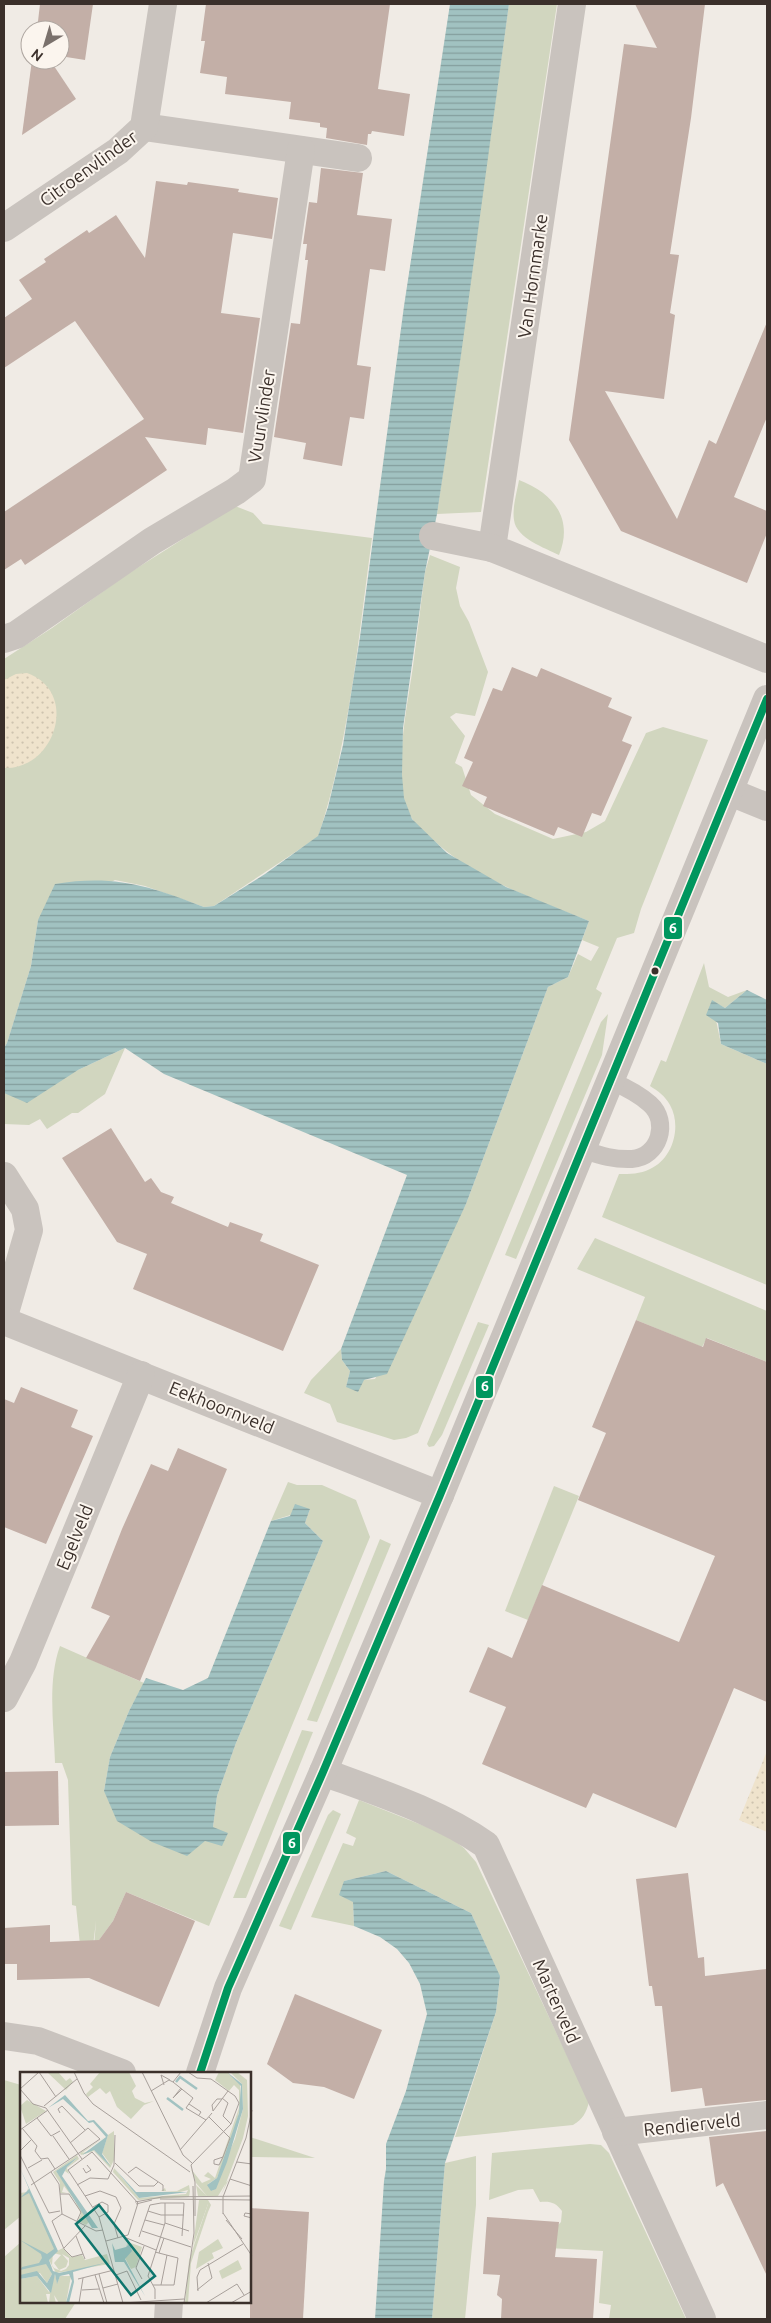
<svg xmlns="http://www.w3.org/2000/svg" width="771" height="2323" font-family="Ubuntu,sans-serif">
  <defs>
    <pattern id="sand-dots" width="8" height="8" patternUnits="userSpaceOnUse" patternTransform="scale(1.25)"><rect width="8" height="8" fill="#efe3cc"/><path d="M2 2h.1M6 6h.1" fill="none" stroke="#cec3af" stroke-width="1.8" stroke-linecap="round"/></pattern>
    <pattern id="water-rules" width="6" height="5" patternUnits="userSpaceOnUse" patternTransform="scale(1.25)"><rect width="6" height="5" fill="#a1c2c1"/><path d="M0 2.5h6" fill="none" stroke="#849e9d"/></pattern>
  </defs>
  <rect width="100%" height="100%" fill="#f0ebe5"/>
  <g fill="#d1d6bf">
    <polygon points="509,4 557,4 481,512 437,514"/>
    <path d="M519,480c34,13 55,38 40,75 -14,-7 -43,-17 -45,-35 -2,-12 3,-28 5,-40z"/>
    <path d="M235,506l18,7 10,11 109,14c-14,101 -22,202 -54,299l-104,69 -10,1 -59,-21 -30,-6 -77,40 -7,46 -24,77 -3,5v-389l48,-31 74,-53z"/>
    <path d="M430,555l30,12 -4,21 4,18 9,16 19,50 -13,44 -19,-3 -6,4 15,19 -10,27 7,4 9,28 24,19 58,25 33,-7 19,-11 41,-88 17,-6 45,13 -67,169 -7,24 -17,5 -21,51 6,4 -184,440 -12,5 -12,2 -57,-18 -7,-18 -26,-11 7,-13 30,-31 1,11 8,11 -4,16 17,-7 12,-1 91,-175 82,-217 20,-10 10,-23 13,7 8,-14 -17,-7 7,-19c-56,-23 -116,-42 -160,-85 -5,-5 -12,-10 -16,-16 -24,-32 -5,-116 0,-154 4,-31 8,-62 12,-94z"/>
    <path d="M704,963l5,24 19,10 19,-7 -22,18 -13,-7 9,43 46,20v221l-165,-68 17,-43c11,0 21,0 31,-5 23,-10 32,-43 20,-64 -5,-9 -12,-14 -20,-19l11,-26 5,2z"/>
    <polygon points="608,1014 602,1055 516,1259 505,1255 601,1022"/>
    <polygon points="125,1048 105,1094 78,1113 72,1113 47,1129 40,1119 29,1125 4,1124 4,1093 78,1070"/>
    <polygon points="595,1238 767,1311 767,1362 707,1338 702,1347 636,1320 645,1297 577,1269"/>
    <polygon points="478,1322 489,1325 442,1435 434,1446 429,1447 427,1444"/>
    <path d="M288,1482l9,3h25l34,15 14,37 -161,389 -83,-34 -13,29 -19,26 2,-26 -3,25 -13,-1 -4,-39 -4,-1 -4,-125 -6,-17h-7c-1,-38 -8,-81 5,-117l84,37 -15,28 -19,46 -6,34 109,36 4,-31 19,-53 87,-202 -18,-18 5,-14 -39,12z"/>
    <polygon points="554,1486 579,1496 528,1620 505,1611"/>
    <polygon points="380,1539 391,1544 317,1722 307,1720"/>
    <polygon points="302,1730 313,1732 246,1898 233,1898"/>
    <path d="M359,1800l88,35 17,13 12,14 113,240c-3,11 -6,17 -16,23l-118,12 41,-125 4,-35 -29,-64 -85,-42 -42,10 9,21 1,24 -43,-9 32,-74 10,3 3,-8 -10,-5z"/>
    <polygon points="333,1810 341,1814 291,1930 279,1926 328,1815"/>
    <polygon points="4,2080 21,2085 21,2216 4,2230"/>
    <polygon points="250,2137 315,2158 250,2157"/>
    <path d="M590,2144l11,1 8,8 77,166h-77l2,-14 -12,-2 4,-52 -55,-3 3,-16 10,-10 1,-11c-6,-8 -11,-10 -22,-9l-7,-13 -15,1 -29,10 3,-47z"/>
    <polygon points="476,2156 476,2205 465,2319 432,2319 445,2163"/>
    <polygon points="21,2242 21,2302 76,2302 65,2319 4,2319 4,2257"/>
  </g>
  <g fill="url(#sand-dots)">
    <path d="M27,673c53,19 28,97 -23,95v-88l12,-6z"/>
    <polygon points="767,1751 767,1832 739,1820"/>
  </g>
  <g fill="url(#water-rules)">
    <path d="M450,4h59l-48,351 -24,159 -12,58 -22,156 -1,47 2,23 8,21 35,34 59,34 83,34 -21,56 -20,10 -82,217 -79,170 -23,6 -6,12 -12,-5 4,-16 -8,-11 -1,-11 66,-174 -243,-101 -39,-26 -47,22 -51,33 -23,-10v-45l3,-5 24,-77 7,-46 17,-36c58,-10 96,2 149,23l10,-1 51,-32 53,-38 10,-29 15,-62 17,-108 44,-331z"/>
    <polygon points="747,990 767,1000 767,1064 721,1044 718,1023 706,1015 712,1000 725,1008"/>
    <polygon points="295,1504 310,1509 305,1523 323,1541 236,1743 217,1796 213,1827 228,1833 222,1846 205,1841 187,1856 152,1842 117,1821 104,1791 110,1757 129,1711 146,1678 183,1690 208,1678 271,1521 290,1516"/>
    <polygon points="386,1871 471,1913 500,1976 496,2012 445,2163 432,2319 375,2319 384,2181 386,2169 386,2144 406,2091 427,2014 420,1984 409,1963 397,1949 380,1937 354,1926 353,1902 339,1895 344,1881"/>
  </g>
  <g fill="#c3afa7">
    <polygon points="40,4 93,4 85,60 60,56 60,30 37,30"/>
    <polygon points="206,4 390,4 378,89 410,94 404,136 372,131 371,134 368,134 367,145 326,138 327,128 320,127 320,123 289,119 291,102 225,94 227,77 200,73 205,41 201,41"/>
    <polygon points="635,4 705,4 691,118 670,254 679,255 670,313 675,315 664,399 605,391 677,519 709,440 716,444 767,322 767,417 734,497 767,511 767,533 747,583 621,531 569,440 624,44 657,48"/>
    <polygon points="32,60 50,60 76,99 22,135"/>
    <polygon points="321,168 363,173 357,215 392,219 385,271 370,269 357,365 371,367 364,419 350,417 342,466 303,459 306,443 274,437 291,323 300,324 308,260 305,260 307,244 303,244 309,202 317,203"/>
    <polygon points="156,181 187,185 188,182 239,189 238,192 278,198 272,239 233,233 221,313 260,318 243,433 208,428 206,445 145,437 167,470 25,565 21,559 4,570 4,512 144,419 75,321 4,368 4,318 32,299 19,280 46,262 44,259 87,230 89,233 116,215 145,258"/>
    <polygon points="512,667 537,677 541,668 612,698 608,707 632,717 622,741 632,745 601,816 592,813 582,837 558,827 554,836 483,806 487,797 462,786 473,762 464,758 484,710 493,688 502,691"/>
    <polygon points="111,1128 145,1182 151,1178 161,1192 174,1197 171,1203 228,1227 230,1222 263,1234 260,1241 319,1265 283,1351 133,1289 147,1254 117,1242 62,1158"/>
    <polygon points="636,1320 703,1347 706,1338 767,1362 767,1702 734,1688 676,1828 593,1793 586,1808 482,1764 506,1707 469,1692 488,1647 512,1658 542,1585 679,1642 715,1556 578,1500 606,1433 592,1427"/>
    <polygon points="21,1387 78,1410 71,1427 93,1436 46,1544 4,1527 4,1399 14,1403"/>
    <polygon points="178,1448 227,1469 140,1681 86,1658 110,1616 91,1608 122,1529 151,1464 168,1471"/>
    <polygon points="58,1771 59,1825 4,1826 4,1772"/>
    <polygon points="688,1873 698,1958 704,1957 705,1976 767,1969 767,2100 705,2106 702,2088 671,2092 662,2006 655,2006 652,1986 649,1986 636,1879"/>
    <polygon points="126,1892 195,1921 159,2007 89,1978 17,1980 17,1964 4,1964 4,1928 50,1925 50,1942 99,1940 113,1921"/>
    <polygon points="295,1994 382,2030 354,2099 324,2087 293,2083 267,2064"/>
    <polygon points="767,2131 767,2276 723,2183 716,2187 709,2137"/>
    <polygon points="250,2208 309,2212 303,2319 250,2319"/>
    <polygon points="487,2217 559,2222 555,2257 597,2259 593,2319 501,2319 502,2299 497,2295 500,2275 483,2274"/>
  </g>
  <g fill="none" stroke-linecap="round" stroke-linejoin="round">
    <path stroke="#c9c3be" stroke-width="18" d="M583,1150c16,5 31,10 49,9 27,-2 38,-37 18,-55 -11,-10 -25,-17 -39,-23"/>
    <g stroke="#c9c3be" stroke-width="28">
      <polyline points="572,4 492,548 767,659"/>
      <polyline points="144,127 358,158"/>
      <polyline points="4,228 118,151 144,127 163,4"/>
      <polyline points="433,536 492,548"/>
      <polyline points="4,639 16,635 152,541 236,491 252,479 301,150"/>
      <polyline points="730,792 767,807"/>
      <polyline points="4,1176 25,1209 29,1230 4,1316"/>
      <polyline points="4,1321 440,1495"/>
      <polyline points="4,1698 23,1662 141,1375"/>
      <path d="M323,1772c54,20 116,40 163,73l216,474"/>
      <polyline points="4,2036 38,2041 122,2073"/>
      <polyline points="200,2073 228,1988 323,1772 440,1495 767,699"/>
      <polyline points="616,2132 767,2115"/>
      <polyline points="168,2319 169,2302"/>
    </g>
    <defs>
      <polyline id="bus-1" points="200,2073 228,1988 323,1772 440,1495 767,699"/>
    </defs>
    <use href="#bus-1" stroke="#fbf5ee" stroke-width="11"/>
    <use href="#bus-1" stroke="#00965e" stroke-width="8"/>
  </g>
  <circle fill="#3b302b" stroke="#fbf5ee" stroke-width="2" cx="655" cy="971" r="4.5"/>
  <g text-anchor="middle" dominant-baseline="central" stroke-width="4" stroke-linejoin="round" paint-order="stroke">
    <g font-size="18" fill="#3b302b" stroke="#fbf5ee">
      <text transform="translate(88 168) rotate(-36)">Citroenvlinder</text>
      <text transform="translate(532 276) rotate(-82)">Van Hornmarke</text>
      <text transform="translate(261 416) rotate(-81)">Vuurvlinder</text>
      <text transform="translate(222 1407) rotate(22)">Eekhoornveld</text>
      <text transform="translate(74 1537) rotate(-68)">Egelveld</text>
      <text transform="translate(557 2001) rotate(66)">Marterveld</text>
      <text transform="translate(692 2124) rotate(-6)">Rendierveld</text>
    </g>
  </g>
  <g transform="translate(20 2072)">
    <rect width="231" height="231" fill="#f0ebe5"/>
    <path d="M27,0h11l8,9 4,-3 3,4 -7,8zM80,0h29l7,14 -4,5 3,7 10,5 9,-2 -10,4 -13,14 -14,-12 -7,-16 -4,3 -6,-6 -12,9 -2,-3 7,-7 -3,-3zM199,0h8l13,12 1,19 -7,32 -17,43 -9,6 4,7 23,-52 8,-30 -1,-25 -12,-12h7l10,8 1,36 -5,22 -17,45 3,-4 -8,16 5,-12 -8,13h-20l-2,-11 11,11 -11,-13 -5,-14 11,14 9,-4 -7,-3 4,-4 7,6 24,-70v-18l-5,-5 -5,6 -14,-11zM7,28l19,11 -20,13 -6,-18zM94,59v29l-4,8 -16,-17 -13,4 -1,-2 26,-17 -24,17 12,-3 17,15 -9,-12 6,-18zM57,83l2,4 -12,9 2,6 -4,-3 1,-3 11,-10 -21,13 34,50 -4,4 -8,-4 3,-7 -6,-13 -11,-15 -2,6 5,1h-7v-10l-7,-11zM94,96l25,30 47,-4 2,-4 -8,2 -19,-1 4,-3 1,3h11l12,-6 1,6 -1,6 -51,3 -25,-28zM8,116l28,62 -9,6 5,18 -5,9 -7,-10 -20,5v-85l7,-1zM179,128h9l3,5 -3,7v-8l-15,42zM108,170l14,5 -6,20 -5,2 -6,-11 7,-9 -3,-6 -3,4zM43,176l8,9 11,-2 3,5 22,-6 3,10 -54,9 -7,-13 4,-7 -1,12 2,3 7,3 5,-2 3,-4v-7l-7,-4 6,7 -2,6 -7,3 -5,-7 7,-8 -8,-2zM35,202l2,9 3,-7h11l-5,27h-7l-5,-8 2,8h-7l1,-9h-4l2,9h-28v-24l17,-3 12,16z" fill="#d1d6bf"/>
    <path d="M4,127l11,23 -15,6v-27zM188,132v8l-17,51 -3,40h-3l4,-43zM218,188l4,9 -20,10 -3,-8z" fill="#d1d6bf"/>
    <path d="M100,13l5,15 12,10 -6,7 -14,-11 -5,-13zM198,167l5,9 -11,5 2,5 -18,11 3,-17z" fill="#d1d6bf"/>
    <path d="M207,0l15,12 1,25 -16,53 -11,27 -5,2 -4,-6 10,-7 22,-65 2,-27zM45,23l23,26 6,-1 14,15 -6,19 9,13 -17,-17 -12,5 24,-18 -13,-15 -4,1 -26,-24 -15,9zM58,85l-11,10 -5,9 36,52h-6l-36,-57zM0,96l38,83 -9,9 4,11 6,2 50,-11 -36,10 1,10 -5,21h-3l6,-22 -3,-7 -9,2 -3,8 -2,-10 -4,19 -14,-17 -17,3v-4l17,-4 10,12 5,-9 -6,-10 -26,6 2,-3 17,-4 3,-5 -1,-4 -21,-14 27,14 7,-5 -25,-56 -9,5 9,-9zM95,97l21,23h52l-49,6zM92,171l3,7 11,-3 4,-4 2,8 -7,8 20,37 -21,-34h-9z" fill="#a1c2c1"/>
    <path fill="none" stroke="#a1c2c1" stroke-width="2.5" d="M156,10l4,-5 17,12M147,26l16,12"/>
    <path fill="none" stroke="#a8a09b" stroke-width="1" d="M19,0l17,25M54,0l10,21 9,11 97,68M122,0l41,83 9,8M168,0l9,6 14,1 24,17 4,7 -8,21 -40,41 4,17v34M153,10l20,16 -7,10 20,12M144,13l-3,-10 9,5M161,16l-8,10 9,-9M0,17l13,15 13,4 36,51M0,17l19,-17M131,19l18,-11 4,2 8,-10M202,26l6,5 -5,13 8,8M169,32l12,8 -2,3M24,34l33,-27M193,39l15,-20M193,39l-1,-6 5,-6h5M40,41l-2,-4 4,-3 23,24M189,45l21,21 -7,19M17,46l14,18 9,-5M2,56l15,18 -2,5 6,8 7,-1 7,11M0,58l28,-20M33,64l16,23M160,78l32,-37M0,79l11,-11M0,83l29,58 11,-2M203,85l-4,8 -5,-1v-4zM217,90l15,2M95,91l24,23h15l4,-4M8,96l14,-8M63,96l3,5 5,-3 -4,-5M31,100l8,12 3,30 34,17 7,-1M108,101l8,-6 27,18v6M210,107l22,7M11,113l69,-46 -12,-11 -18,15M57,113l13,-7 18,1 6,-14 1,-30M40,122h9l12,18 -4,9M65,124l15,-5 16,6 5,11 -7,16 4,14M140,127l92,1M115,130l27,-5 90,-1M116,132l16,-4M73,135l9,-5 6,3v7l-9,5M128,139l13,4h23M203,141l29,43M42,142l-10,7 12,28 8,8 11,-3M203,142v-17l23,-59 6,-28M232,142l-7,-1 -1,3 8,2M125,148l19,5M206,148l16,19M145,151l24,8M122,159l49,16M56,164l9,23M104,165l32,13M119,165l11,-32 11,-2h23l-2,33M86,169l22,-6 10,-32 -46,-51 -24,18 31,47 24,86M44,176l21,-22M139,181l5,-15M79,202l8,29M75,203l9,28M96,203l11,-4 14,29M58,207l36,-9M122,207l-6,-11 8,-22M133,213h21l4,-27 -23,-6M141,213l6,-30M83,216l15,-4M62,218l17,-1M177,218l15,-12 -4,-15M178,219l-1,-14 3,-7 43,-26M135,227v-10l-7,-13 17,-53v-20M59,231l4,-25M103,231l61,-4M164,231l10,-70 -1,-47M186,231l31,-19 7,11M211,231l21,-12"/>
    <path fill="#0f766e" fill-opacity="0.15" stroke="#0f766e" stroke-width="2.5" d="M79,133l56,71 -24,19 -55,-71z"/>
    <rect width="231" height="231" fill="none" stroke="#3b302b" stroke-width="2.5"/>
  </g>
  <g stroke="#fbf5ee" stroke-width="2">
    <rect x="663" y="916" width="20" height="24" rx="5" fill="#00965e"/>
    <rect x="475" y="1375" width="19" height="24" rx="5" fill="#00965e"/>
    <rect x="282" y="1831" width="19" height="24" rx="5" fill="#00965e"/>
  </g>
  <g font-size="14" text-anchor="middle" font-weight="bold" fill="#fff">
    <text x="673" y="933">6</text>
    <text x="485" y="1391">6</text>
    <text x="292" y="1848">6</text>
  </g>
  <rect width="771" height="2323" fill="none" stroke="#3b302b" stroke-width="10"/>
  <g transform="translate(45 45) rotate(218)"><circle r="24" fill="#fbf5ee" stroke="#aea6a0"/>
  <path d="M0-4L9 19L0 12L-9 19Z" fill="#7a716c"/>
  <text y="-8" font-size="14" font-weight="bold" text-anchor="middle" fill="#3b302b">N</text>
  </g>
</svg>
